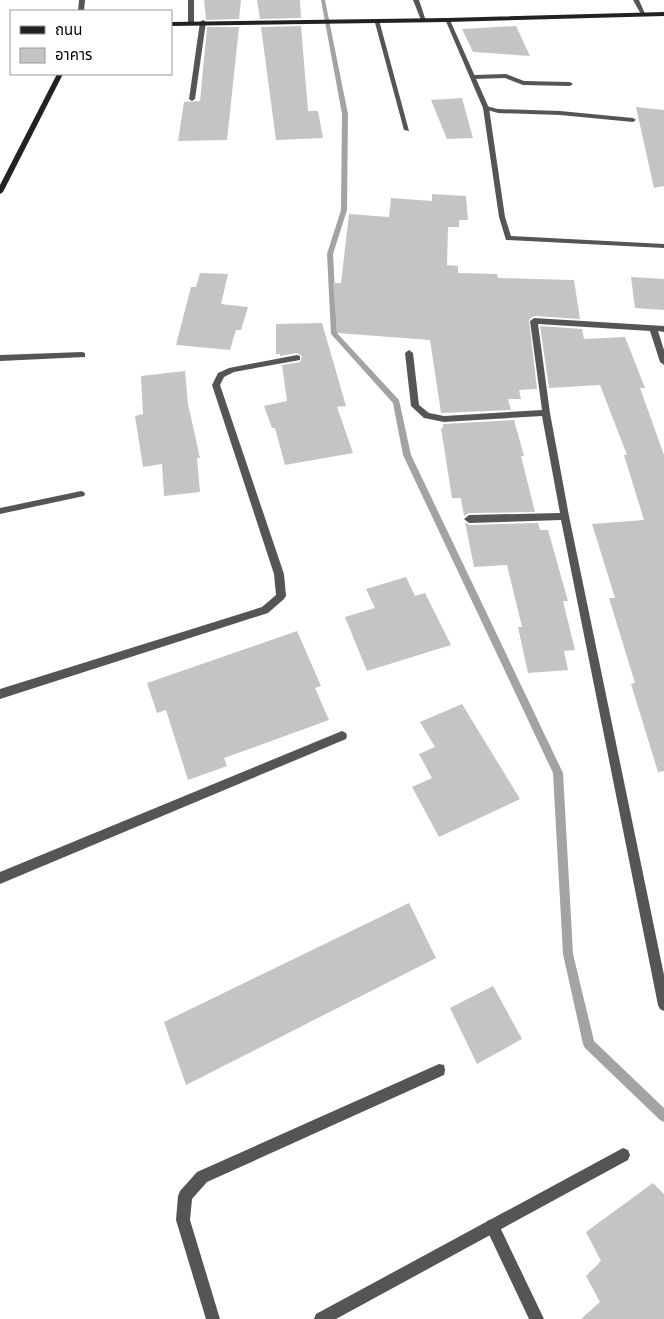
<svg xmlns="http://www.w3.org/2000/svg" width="664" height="1319" font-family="Cabin,'Noto Sans Thai',sans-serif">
  <rect width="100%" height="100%" fill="#fff"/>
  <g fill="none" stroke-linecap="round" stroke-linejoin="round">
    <polygon fill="#a3a3a3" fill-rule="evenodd" points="321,0 325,0 348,114 347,210 333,254 337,333 399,400 411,455 563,773 573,954 594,1041 664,1108 664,1122 660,1120 585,1048 583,1044 563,954 553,773 403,455 393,403 331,334 327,254 341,210 342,114"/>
  </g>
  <g fill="#c4c4c4">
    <polygon points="204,0 241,0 239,19 206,20"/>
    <polygon points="257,0 300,0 301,18 260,19"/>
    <polygon points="301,26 308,111 318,111 323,138 276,140 261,27"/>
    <polygon points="516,26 530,56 473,52 462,29"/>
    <polygon points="207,27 239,27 227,140 178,141 184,102 200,101"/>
    <polygon points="462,98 473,138 447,139 431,100"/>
    <polygon points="636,107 664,110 664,186 654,188"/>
    <polygon points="432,194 466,196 468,220 459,220 459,227 448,227 447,265 458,266 458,273 497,274 498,278 574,280 580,319 534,316 529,320 537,389 519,390 521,399 508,399 511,410 441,413 430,340 337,333 333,283 341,283 349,214 389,217 391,198 432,201"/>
    <polygon points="200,273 228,274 221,304 248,307 241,330 236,330 230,350 176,345 191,287 196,287"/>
    <polygon points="631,277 664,279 664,310 635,308"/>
    <polygon points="322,323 346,406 337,407 353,453 285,465 275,428 272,428 264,406 287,401 282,365 300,362 302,356 297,353 280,356 280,354 276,354 276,324"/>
    <polygon points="540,326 582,329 584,339 625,337 645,388 640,388 664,455 664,771 658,772 631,684 635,683 609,598 615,598 592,524 644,520 624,455 627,455 600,385 549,388"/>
    <polygon points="185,371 188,404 200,458 197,458 200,492 164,496 162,464 143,467 135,416 143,414 141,376"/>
    <polygon points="514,420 524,456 521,456 535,512 469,513 464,516 461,498 452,498 441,428 443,428 443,424"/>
    <polygon points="465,522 469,525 538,523 540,530 548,530 568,601 563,601 575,650 564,651 568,670 528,673 518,627 522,627 507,565 474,567"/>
    <polygon points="406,577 415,596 425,593 451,645 367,671 345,617 375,608 366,589"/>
    <polygon points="297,631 321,686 315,688 329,720 224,758 227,766 188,780 166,710 157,713 147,683"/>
    <polygon points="462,704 520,799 439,837 412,787 432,778 419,754 435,747 420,722"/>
    <polygon points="409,903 436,958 186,1085 164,1022"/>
    <polygon points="493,986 522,1039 477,1064 450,1008"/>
    <polygon points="653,1183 664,1194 664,1319 581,1319 600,1302 586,1276 601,1261 586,1232"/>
  </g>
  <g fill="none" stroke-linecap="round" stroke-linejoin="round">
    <g fill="#555" fill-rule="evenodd">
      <polygon points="188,0 194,0 194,23 191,25 188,23"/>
      <polygon points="633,0 639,0 646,16 642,16"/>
      <polygon points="374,19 379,20 409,131 404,130"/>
      <polygon points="203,20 206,22 195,99 192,101 189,99 200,22"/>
      <polygon points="506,74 524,81 570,82 573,84 570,86 523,85 505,78 473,79 470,77 473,75"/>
      <polygon points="486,106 498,109 560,111 633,118 636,120 633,122 560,115 498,113 484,109 483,108"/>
      <polygon points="81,491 84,492 85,494 84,496 0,514 0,508"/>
      <polygon points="439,1064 444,1065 445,1070 444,1075 207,1182 192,1199 190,1220 220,1319 206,1319 176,1220 178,1196 180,1191 197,1172"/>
      <polygon points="492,1219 497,1221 544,1319 529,1319 485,1226 487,1221"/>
    </g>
    <g fill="#555" fill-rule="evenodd">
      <polygon points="79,0 85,0 84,11 78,11"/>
      <polygon points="413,0 419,0 426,21 421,20"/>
      <polygon points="445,19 450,20 489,108 505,217 511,236 664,244 664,248 506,240 499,217 483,108"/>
      <polygon points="534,318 664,326 664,332 658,331 664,350 664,365 660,362 650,331 538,324 550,413 569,516 664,975 664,1011 660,1009 658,1005 561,520 469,523 464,519 469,515 560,513 542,416 444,422 424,418 411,406 405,353 409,350 413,353 419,405 429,413 444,416 542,410 530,321"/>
      <polygon points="82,352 85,353 85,357 0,361 0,355"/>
      <polygon points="297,355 300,356 300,360 234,372 224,377 220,385 284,574 286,596 284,599 268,613 0,699 0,689 262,607 276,595 274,574 212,385 218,373 229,368"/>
      <polygon points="342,731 346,733 347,736 346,739 0,884 0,872"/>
      <polygon points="623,1148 628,1150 630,1155 628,1160 336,1319 314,1319 316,1314"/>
    </g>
    <g fill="#222" fill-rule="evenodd">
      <polygon points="664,12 664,16 447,22 171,26 171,22 447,18"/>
      <polygon points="57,74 63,74 3,192 0,194 0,185"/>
    </g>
  </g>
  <rect x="10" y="10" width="162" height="65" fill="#ffffff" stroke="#999999"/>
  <rect x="20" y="26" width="25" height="8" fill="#222222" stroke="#999999"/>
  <text x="55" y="35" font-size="15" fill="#000000">ถนน</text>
  <rect x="20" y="48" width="25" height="15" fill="#c4c4c4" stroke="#999999"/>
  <text x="55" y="60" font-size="15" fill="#000000">อาคาร</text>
</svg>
